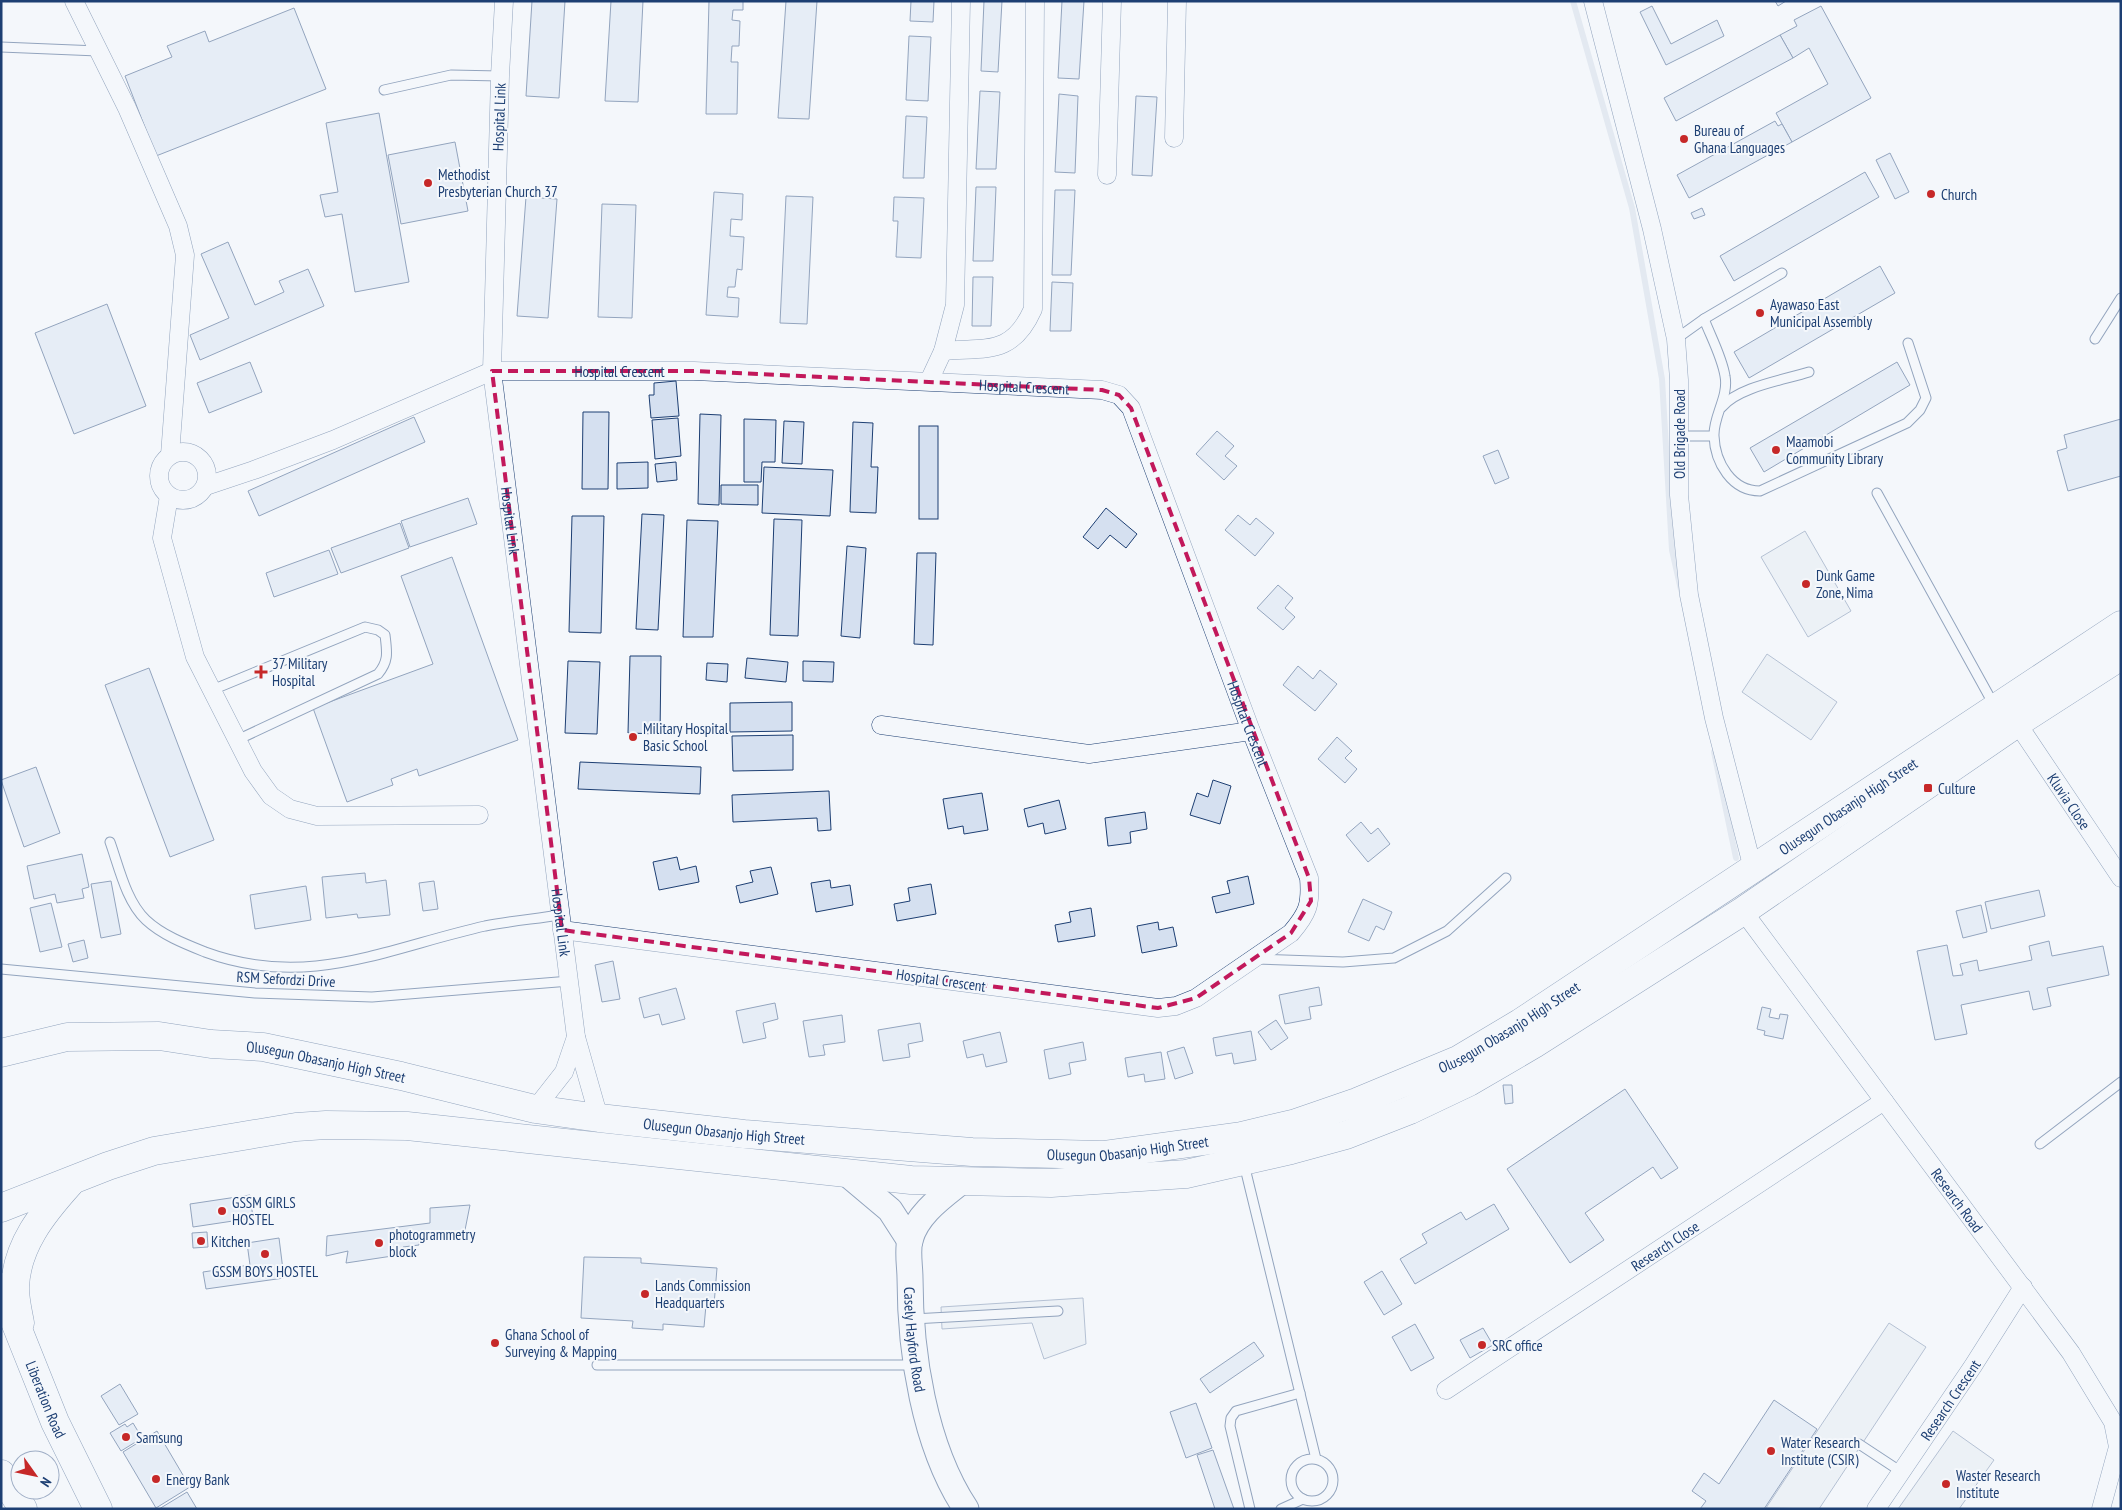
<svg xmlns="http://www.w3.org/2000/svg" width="2122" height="1510" font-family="'PT Sans Narrow',sans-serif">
  <rect width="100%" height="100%" fill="#f4f7fb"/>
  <g fill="#e3e9f0" stroke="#687fa3">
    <polygon points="1805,531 1851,611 1808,637 1761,557"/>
    <polygon points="1767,654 1837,702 1811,740 1742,692"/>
  </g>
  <g fill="#e3e8f0" stroke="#687fa3">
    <polygon points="1083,1298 1086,1344 1044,1359 1032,1323 942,1329 941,1307"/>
    <polygon points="1889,1323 1926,1347 1819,1509 1766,1508"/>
    <polygon points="1953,1431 1994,1460 1959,1509 1898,1509"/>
  </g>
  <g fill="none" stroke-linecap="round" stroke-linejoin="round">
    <g stroke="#cfd7e4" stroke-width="6">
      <polyline points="1573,1 1632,208 1662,379 1672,550 1681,590"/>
      <polyline points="1714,752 1736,858"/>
    </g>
  </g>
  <g fill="#d5e0f0" stroke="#1d3f73">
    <polygon points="532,1 565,1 559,98 526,96"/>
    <polygon points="611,1 643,1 638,102 605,101"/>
    <polygon points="709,1 743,1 743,10 733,10 732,20 740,21 739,46 732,46 731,62 738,62 737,114 706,114"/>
    <polygon points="786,1 817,1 809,119 778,118"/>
    <polygon points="911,1 934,1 933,22 910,21"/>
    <polygon points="984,1 1002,1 998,72 981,71"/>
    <polygon points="1062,1 1084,1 1079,79 1058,78"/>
    <polygon points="1775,1 1786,1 1778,6"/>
    <polygon points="1652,6 1671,44 1717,20 1724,36 1666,65 1640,12"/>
    <polygon points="1821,6 1871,98 1792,142 1776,113 1828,84 1809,48 1793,58 1780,35 1797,26 1794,20"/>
    <polygon points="294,8 326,89 156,156 125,76 172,57 167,46 205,31 209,42"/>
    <polygon points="1780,35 1793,58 1676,121 1664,98"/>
    <polygon points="909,36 931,37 928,101 906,100"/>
    <polygon points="980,91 1000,92 996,169 976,169"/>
    <polygon points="1059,94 1078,96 1075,173 1055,172"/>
    <polygon points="1136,96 1157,97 1152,176 1132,175"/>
    <polygon points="379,113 409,282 355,292 342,214 325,217 320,195 338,192 326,123"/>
    <polygon points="906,116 927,117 924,178 903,178"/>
    <polygon points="1775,121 1778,126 1782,124 1792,142 1689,198 1677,175"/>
    <polygon points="455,142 468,211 401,224 388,155"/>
    <polygon points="1890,153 1909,192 1895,199 1876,160"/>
    <polygon points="1865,172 1879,197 1734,281 1720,256"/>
    <polygon points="976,187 996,187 993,261 973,261"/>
    <polygon points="1055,190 1075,190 1071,275 1052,275"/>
    <polygon points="714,192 743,194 742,220 731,219 730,236 744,237 742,270 737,269 735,287 728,287 727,297 739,298 738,317 706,315"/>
    <polygon points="786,196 813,197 807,324 780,323"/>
    <polygon points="526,197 557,199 548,318 517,316"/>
    <polygon points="894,197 924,198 921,258 896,257 898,221 893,221"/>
    <polygon points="602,204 636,205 632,318 598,317"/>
    <polygon points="1702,208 1705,215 1694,219 1691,213"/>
    <polygon points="228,242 255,305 284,292 279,281 308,269 324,306 200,360 190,335 229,318 201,254"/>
    <polygon points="1880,266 1895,293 1749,378 1734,352"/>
    <polygon points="973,277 993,277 991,326 972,326"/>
    <polygon points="1052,282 1073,283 1071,331 1050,331"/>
    <polygon points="107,304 146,406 74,434 35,333"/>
    <polygon points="250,362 262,392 209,413 197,383"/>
    <polygon points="1897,362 1910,385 1764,472 1750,448"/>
    <polygon points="676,381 679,416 651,418 649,395 654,395 654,383"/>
    <polygon points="583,412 609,412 608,489 582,489"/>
    <polygon points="700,414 721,415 719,505 698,504"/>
    <polygon points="414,417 425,442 259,516 248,491"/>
    <polygon points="678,418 681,456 655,459 652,420"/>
    <polygon points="744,419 776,420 775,462 762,462 761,482 744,482"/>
    <polygon points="2121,419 2121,476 2068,491 2057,451 2067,448 2064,435"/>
    <polygon points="784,421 804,422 802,464 782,463"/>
    <polygon points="853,422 873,423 871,467 878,467 876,513 850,512"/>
    <rect x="919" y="426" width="19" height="93"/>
    <polygon points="1217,431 1234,446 1225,456 1237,466 1224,480 1196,454"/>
    <polygon points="1498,450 1509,478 1495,484 1483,456"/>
    <polygon points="648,462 648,488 617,489 617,463"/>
    <polygon points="676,462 677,480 657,482 655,464"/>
    <polygon points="764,467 833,470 830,516 762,513"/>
    <polygon points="721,485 758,485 758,505 721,504"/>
    <polygon points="468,498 477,524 410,547 401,521"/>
    <polygon points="1106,508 1137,534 1126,548 1110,535 1098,549 1083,537"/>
    <polygon points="642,514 664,515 658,630 636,629"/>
    <polygon points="1238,515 1250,525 1256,518 1274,533 1255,556 1225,530"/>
    <polygon points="572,516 604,516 601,633 569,632"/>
    <polygon points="774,519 802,520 798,636 770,635"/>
    <polygon points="687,520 718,521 713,637 683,637"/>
    <polygon points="400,523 409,548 341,573 331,548"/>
    <polygon points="847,546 866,548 860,638 841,636"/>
    <polygon points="329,550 338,574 274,597 266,573"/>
    <polygon points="917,553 936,553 933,645 914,644"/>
    <polygon points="452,557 518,740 419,776 417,769 391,779 393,785 347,802 313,708 433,664 401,576"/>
    <polygon points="1278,585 1293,598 1285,608 1295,617 1283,630 1257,608"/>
    <polygon points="630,656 661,656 660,734 628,733"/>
    <polygon points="747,658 788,662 786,682 745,678"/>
    <polygon points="568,661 600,662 597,734 565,733"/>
    <polygon points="803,661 834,662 833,682 803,681"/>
    <polygon points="707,663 728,664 727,682 706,680"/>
    <polygon points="1298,666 1313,679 1320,670 1337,684 1315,711 1283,685"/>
    <polygon points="149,668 214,840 170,857 105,685"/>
    <polygon points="792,702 792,731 730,732 730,703"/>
    <polygon points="793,735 793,770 733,771 732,736"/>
    <polygon points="1337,737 1352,751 1345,758 1357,769 1345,783 1318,759"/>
    <polygon points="580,762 701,767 700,794 578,789"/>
    <polygon points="36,767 60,833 24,847 1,780"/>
    <polygon points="1213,780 1231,786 1220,824 1190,815 1197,793 1208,797"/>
    <polygon points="829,791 831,830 818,831 817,818 733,822 732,795"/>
    <polygon points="982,793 988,830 964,834 963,826 948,829 943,799"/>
    <polygon points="1059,800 1066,829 1045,834 1043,823 1028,827 1024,809"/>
    <polygon points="1145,812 1147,829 1130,832 1131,843 1108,846 1105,818"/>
    <polygon points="1361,822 1371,834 1378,828 1390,844 1368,862 1346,835"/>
    <polygon points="82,854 89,887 82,889 84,898 57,903 55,894 34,899 27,866"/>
    <polygon points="677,857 680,870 696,866 699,882 659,890 653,862"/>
    <polygon points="771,867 778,894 740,903 736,886 753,882 750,871"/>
    <polygon points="365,873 366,883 386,880 390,915 358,918 357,914 326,918 322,877"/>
    <polygon points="1248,876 1254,904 1216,913 1212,897 1230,893 1227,881"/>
    <polygon points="830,880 831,888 850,885 853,905 816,912 811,883"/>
    <polygon points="111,881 121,934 101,938 91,884"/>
    <polygon points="434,881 438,909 423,911 419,883"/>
    <polygon points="931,884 936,914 897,921 894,904 910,901 908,888"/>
    <polygon points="306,886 311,920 255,929 250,895"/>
    <polygon points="2039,890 2045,916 1991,929 1985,902"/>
    <polygon points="1363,899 1392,912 1384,930 1376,926 1369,941 1348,932"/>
    <polygon points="51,903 62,947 40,952 30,908"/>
    <polygon points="1981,905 1987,932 1963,938 1956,911"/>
    <polygon points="1091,908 1095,936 1058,942 1055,925 1071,922 1069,912"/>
    <polygon points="1158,922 1159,930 1173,927 1177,946 1142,953 1137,926"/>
    <polygon points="84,940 88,958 73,962 68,944"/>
    <polygon points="2049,941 2052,956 2103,946 2109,975 2047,988 2051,1006 2033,1010 2029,991 1961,1005 1967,1034 1935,1040 1917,951 1947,945 1953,976 1963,975 1960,964 1977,960 1979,971 2032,960 2029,946"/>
    <polygon points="613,961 620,999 602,1002 595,965"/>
    <polygon points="1319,987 1322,1005 1309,1007 1311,1019 1285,1024 1279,995"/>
    <polygon points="676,988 685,1019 662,1025 659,1014 644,1018 639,998"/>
    <polygon points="775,1003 778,1019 763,1023 766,1038 743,1043 736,1011"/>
    <polygon points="1762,1007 1771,1009 1769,1017 1779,1019 1780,1014 1788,1015 1783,1039 1764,1035 1765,1031 1757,1029"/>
    <polygon points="842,1015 845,1042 823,1045 825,1055 809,1057 803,1021"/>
    <polygon points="1276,1020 1288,1038 1271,1050 1258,1032"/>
    <polygon points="920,1023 923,1041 908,1044 910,1057 883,1061 878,1030"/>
    <polygon points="1251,1031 1256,1060 1234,1064 1232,1053 1216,1056 1213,1038"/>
    <polygon points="1000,1032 1007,1062 986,1067 983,1054 967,1058 963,1041"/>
    <polygon points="1083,1042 1086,1060 1069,1063 1071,1074 1049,1079 1044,1050"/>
    <polygon points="1184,1047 1193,1073 1175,1079 1167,1052"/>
    <polygon points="1161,1052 1165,1079 1145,1082 1144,1074 1128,1077 1125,1058"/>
    <polygon points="1503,1085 1512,1085 1513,1103 1505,1104"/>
    <polygon points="1625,1089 1678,1168 1661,1179 1653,1167 1585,1213 1604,1240 1570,1263 1507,1169"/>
    <polygon points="250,1195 253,1218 193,1227 190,1204"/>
    <polygon points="1494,1204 1509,1229 1415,1284 1400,1259 1427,1243 1422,1234 1461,1212 1466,1220"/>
    <polygon points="470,1205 464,1235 433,1240 434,1234 426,1235 425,1242 419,1241 419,1245 403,1247 399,1255 346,1263 348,1251 326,1256 327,1236 430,1223 430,1208"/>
    <polygon points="207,1232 208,1247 193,1248 192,1233"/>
    <polygon points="279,1238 284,1278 206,1289 203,1272 250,1265 247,1243"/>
    <polygon points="584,1257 641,1258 641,1263 717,1268 714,1305 706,1305 704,1327 663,1324 663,1330 632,1328 633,1321 581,1318"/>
    <polygon points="1382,1271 1402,1304 1384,1315 1364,1282"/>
    <polygon points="1415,1324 1434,1358 1411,1371 1392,1337"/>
    <polygon points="1483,1328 1493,1345 1470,1358 1460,1340"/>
    <polygon points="1254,1342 1264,1356 1210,1393 1200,1379"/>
    <polygon points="120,1384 138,1414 119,1425 101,1396"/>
    <polygon points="1774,1400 1817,1429 1764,1509 1700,1509 1706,1501 1692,1491 1704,1473 1719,1484"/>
    <polygon points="1196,1403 1212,1448 1186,1458 1170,1412"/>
    <polygon points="133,1423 142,1438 121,1451 110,1433 125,1424 127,1427"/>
    <polygon points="157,1431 190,1487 156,1508 123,1452"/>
    <polygon points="1213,1450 1234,1509 1215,1509 1197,1455"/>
    <polygon points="187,1492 197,1509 159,1509"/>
  </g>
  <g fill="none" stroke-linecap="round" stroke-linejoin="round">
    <defs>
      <g id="lane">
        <polyline points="1,47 98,51"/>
        <polyline points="384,90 451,75 500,76"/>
        <path d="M1704,319c7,18 18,38 21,57 4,21 -12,40 -11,60 1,27 18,55 46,55l147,-68 13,-13 6,-12 -18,-55"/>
        <polyline points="1676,339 1704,319 1782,273"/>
        <polyline points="2095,339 2121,298"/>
        <path d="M1722,407c16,-20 62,-27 87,-35"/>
        <polyline points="1679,436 1713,436"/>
        <polyline points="1877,493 1994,705"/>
        <path d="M212,690l153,-63 13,3 7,5c2,17 4,26 -7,39l-141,66"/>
        <path d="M110,842c9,25 16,59 36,78 16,15 39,24 59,32 103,38 182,-4 280,-26 25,-5 50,-7 75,-11"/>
        <polyline points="1256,959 1343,962 1394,958 1447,931 1506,878"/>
        <polyline points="1,969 255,993 372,997 570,981"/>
        <polyline points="2040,1144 2121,1082"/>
        <polyline points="1244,1164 1316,1459"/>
        <polyline points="913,1319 1058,1311"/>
        <polyline points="597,1365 915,1365"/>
        <polyline points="1859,1444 1900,1471"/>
        <circle cx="1312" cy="1480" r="21"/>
        <polyline points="1250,1509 1230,1426 1231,1418 1236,1411 1300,1393"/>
        <polyline points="1281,1509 1303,1499"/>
      </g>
      <g id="street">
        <polyline points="74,1 127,108 178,226 185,255 170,455"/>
        <path id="s1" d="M504,1l-4,75 -8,295 84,666 23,81"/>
        <polyline points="1593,1 1652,229 1676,339 1679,380 1679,495 1689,595 1714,718 1753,869"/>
        <polyline points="1174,138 1177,1"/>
        <polyline points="1107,175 1112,1"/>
        <path d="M943,351c44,-4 69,5 90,-42l2,-308"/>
        <polyline points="929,381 943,351 955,305 961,1"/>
        <circle cx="183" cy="476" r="24"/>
        <path id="s2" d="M206,486l48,-16 79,-30 159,-69h202l408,19 17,5 12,13 120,323 58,147c2,27 -1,35 -18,55l-95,65 -20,8 -18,2 -596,-78"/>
        <polyline points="169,496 162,538 195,657 253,771 271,796 290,809 317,816 479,815"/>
        <path id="s3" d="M2017,723l104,155"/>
        <polyline points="881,725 1089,754 1251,731"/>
        <path id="s4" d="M1743,911l328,442 42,69 5,25 -17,62"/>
        <polyline points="535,1109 564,1072 576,1037"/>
        <path id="s5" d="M1446,1390l438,-289"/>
        <path id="s6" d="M1876,1509l97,-143 50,-79"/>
      </g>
      <g id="secondary">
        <polyline points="846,1173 890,1210 910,1241"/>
        <path id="s7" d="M962,1181c-20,16 -45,33 -52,59 -3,11 0,27 0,38 0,74 14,168 56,231"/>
      </g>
      <g id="primary">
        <path id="s8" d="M1,1053l66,-16 92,-1 52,8 52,3 138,29 134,33 64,9 145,16 228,18 131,3 138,-19 55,-13 61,-21 101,-42 62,-37 601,-398"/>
        <polyline points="1,1208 108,1166 154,1151 296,1127 326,1125 407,1126 911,1180 1051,1183 1186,1174 1291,1150 1346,1135 1410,1110 1469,1082 1534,1044 1743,911 2017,723 2121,656"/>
        <path d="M20,1323c-2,-11 -5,-23 -5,-35 1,-42 28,-75 55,-105"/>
      </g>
      <g id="highway">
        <path id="s9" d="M1,1287l54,135 43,87"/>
        <polyline points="1,1474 23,1509"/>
      </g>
    </defs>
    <use href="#lane" stroke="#1d3f73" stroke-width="11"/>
    <use href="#street" stroke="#1d3f73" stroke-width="19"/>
    <use href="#secondary" stroke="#1d3f73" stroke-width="27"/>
    <use href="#primary" stroke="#1d3f73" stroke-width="29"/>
    <use href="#highway" stroke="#1d3f73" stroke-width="29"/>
    <use href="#lane" stroke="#f4f7fb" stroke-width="9"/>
    <use href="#street" stroke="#f4f7fb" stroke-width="18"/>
    <use href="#secondary" stroke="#f4f7fb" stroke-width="25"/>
    <use href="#primary" stroke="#f4f7fb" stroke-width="28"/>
    <use href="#highway" stroke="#f4f7fb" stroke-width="28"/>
  </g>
  <path d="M0 0H2122V1510H0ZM492,371h202l408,19 17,5 12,13 178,470 2,23 -20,32 -95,65 -38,10 -596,-78z" fill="#f4f7fb" fill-opacity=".55" fill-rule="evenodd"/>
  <path fill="none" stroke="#c2185b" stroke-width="4" stroke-dasharray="10 6" stroke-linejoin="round" d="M492,371h202l408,19 17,5 12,13 178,470 2,23 -20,32 -95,65 -38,10 -596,-78z"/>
  <g fill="#c62828" stroke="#f4f7fb" stroke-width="2">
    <circle cx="1684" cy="139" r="5"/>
    <circle cx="428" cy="183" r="5"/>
    <circle cx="1931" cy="194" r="5"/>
    <circle cx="1760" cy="313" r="5"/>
    <circle cx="1776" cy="450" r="5"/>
    <circle cx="1806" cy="584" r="5"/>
    <path d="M258.5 664.5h5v5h5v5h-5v5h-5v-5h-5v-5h5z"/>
    <circle cx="633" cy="737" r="5"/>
    <rect x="1923" y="783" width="10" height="10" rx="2.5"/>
    <circle cx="222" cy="1211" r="5"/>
    <circle cx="201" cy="1241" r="5"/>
    <circle cx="379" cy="1243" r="5"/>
    <circle cx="265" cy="1254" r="5"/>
    <circle cx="645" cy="1294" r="5"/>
    <circle cx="495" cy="1343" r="5"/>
    <circle cx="1482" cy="1345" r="5"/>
    <circle cx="126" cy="1437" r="5"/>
    <circle cx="1771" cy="1451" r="5"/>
    <circle cx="156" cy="1479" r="5"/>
    <circle cx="1946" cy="1484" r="5"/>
  </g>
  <g text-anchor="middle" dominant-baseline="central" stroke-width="4" stroke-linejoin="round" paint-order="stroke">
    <g font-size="15" fill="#1d3f73" stroke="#f4f7fb">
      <text transform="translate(499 117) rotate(-88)">Hospital Link</text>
      <text stroke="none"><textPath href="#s2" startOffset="436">Hospital Crescent</textPath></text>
      <text stroke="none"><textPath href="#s2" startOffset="841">Hospital Crescent</textPath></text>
      <text transform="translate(1679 434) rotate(-90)">Old Brigade Road</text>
      <text stroke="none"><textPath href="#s1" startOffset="521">Hospital Link</textPath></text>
      <text stroke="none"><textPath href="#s2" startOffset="1291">Hospital Crescent</textPath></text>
      <text stroke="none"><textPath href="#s3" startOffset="94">Kluvia Close</textPath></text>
      <text stroke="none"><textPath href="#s8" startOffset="1949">Olusegun Obasanjo High Street</textPath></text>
      <text stroke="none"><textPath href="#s1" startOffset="926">Hospital Link</textPath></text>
      <text transform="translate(286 979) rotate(3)">RSM Sefordzi Drive</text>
      <text transform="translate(941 980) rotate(8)">Hospital Crescent</text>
      <text stroke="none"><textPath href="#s8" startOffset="1544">Olusegun Obasanjo High Street</textPath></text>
      <text stroke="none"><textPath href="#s8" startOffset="329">Olusegun Obasanjo High Street</textPath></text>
      <text stroke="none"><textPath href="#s8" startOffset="734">Olusegun Obasanjo High Street</textPath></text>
      <text stroke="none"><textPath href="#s8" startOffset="1139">Olusegun Obasanjo High Street</textPath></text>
      <text stroke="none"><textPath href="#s4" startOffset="360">Research Road</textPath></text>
      <text stroke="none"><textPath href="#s5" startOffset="262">Research Close</textPath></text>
      <text stroke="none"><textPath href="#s7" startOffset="180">Casely Hayford Road</textPath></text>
      <text stroke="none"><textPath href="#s9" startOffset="121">Liberation Road</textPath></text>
      <text stroke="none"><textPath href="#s6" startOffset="132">Research Crescent</textPath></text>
    </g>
    <g font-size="15" fill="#1d3f73" stroke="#f4f7fb" text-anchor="start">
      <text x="1694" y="130">Bureau of<tspan x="1694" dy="17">Ghana Languages</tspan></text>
      <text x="438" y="174">Methodist<tspan x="438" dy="17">Presbyterian Church 37</tspan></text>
      <text x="1941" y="194">Church</text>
      <text x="1770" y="304">Ayawaso East<tspan x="1770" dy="17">Municipal Assembly</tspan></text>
      <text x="1786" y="441">Maamobi<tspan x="1786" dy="17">Community Library</tspan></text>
      <text x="1816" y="575">Dunk Game<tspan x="1816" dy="17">Zone, Nima</tspan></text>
      <text x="272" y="663">37 Military<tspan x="272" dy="17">Hospital</tspan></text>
      <text x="643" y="728">Military Hospital<tspan x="643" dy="17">Basic School</tspan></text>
      <text x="1938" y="788">Culture</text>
      <text x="232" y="1202">GSSM GIRLS<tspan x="232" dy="17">HOSTEL</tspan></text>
      <text x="389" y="1234">photogrammetry<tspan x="389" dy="17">block</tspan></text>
      <text x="211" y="1241">Kitchen</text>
      <text x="265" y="1271" text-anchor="middle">GSSM BOYS HOSTEL</text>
      <text x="655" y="1285">Lands Commission<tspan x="655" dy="17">Headquarters</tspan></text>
      <text x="505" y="1334">Ghana School of<tspan x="505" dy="17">Surveying &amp; Mapping</tspan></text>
      <text x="1492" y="1345">SRC office</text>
      <text x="136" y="1437">Samsung</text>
      <text x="1781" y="1442">Water Research<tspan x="1781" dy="17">Institute (CSIR)</tspan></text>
      <text x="1956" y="1475">Waster Research<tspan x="1956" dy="17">Institute</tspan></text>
      <text x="166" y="1479">Energy Bank</text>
    </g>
  </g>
  <rect width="2122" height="1510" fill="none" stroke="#1d3f73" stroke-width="5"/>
  <g transform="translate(35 1475) rotate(123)"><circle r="24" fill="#f4f7fb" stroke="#9eadc5"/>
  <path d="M0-4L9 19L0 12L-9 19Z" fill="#c62828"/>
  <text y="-8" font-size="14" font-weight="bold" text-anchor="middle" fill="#1d3f73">N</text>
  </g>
</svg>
